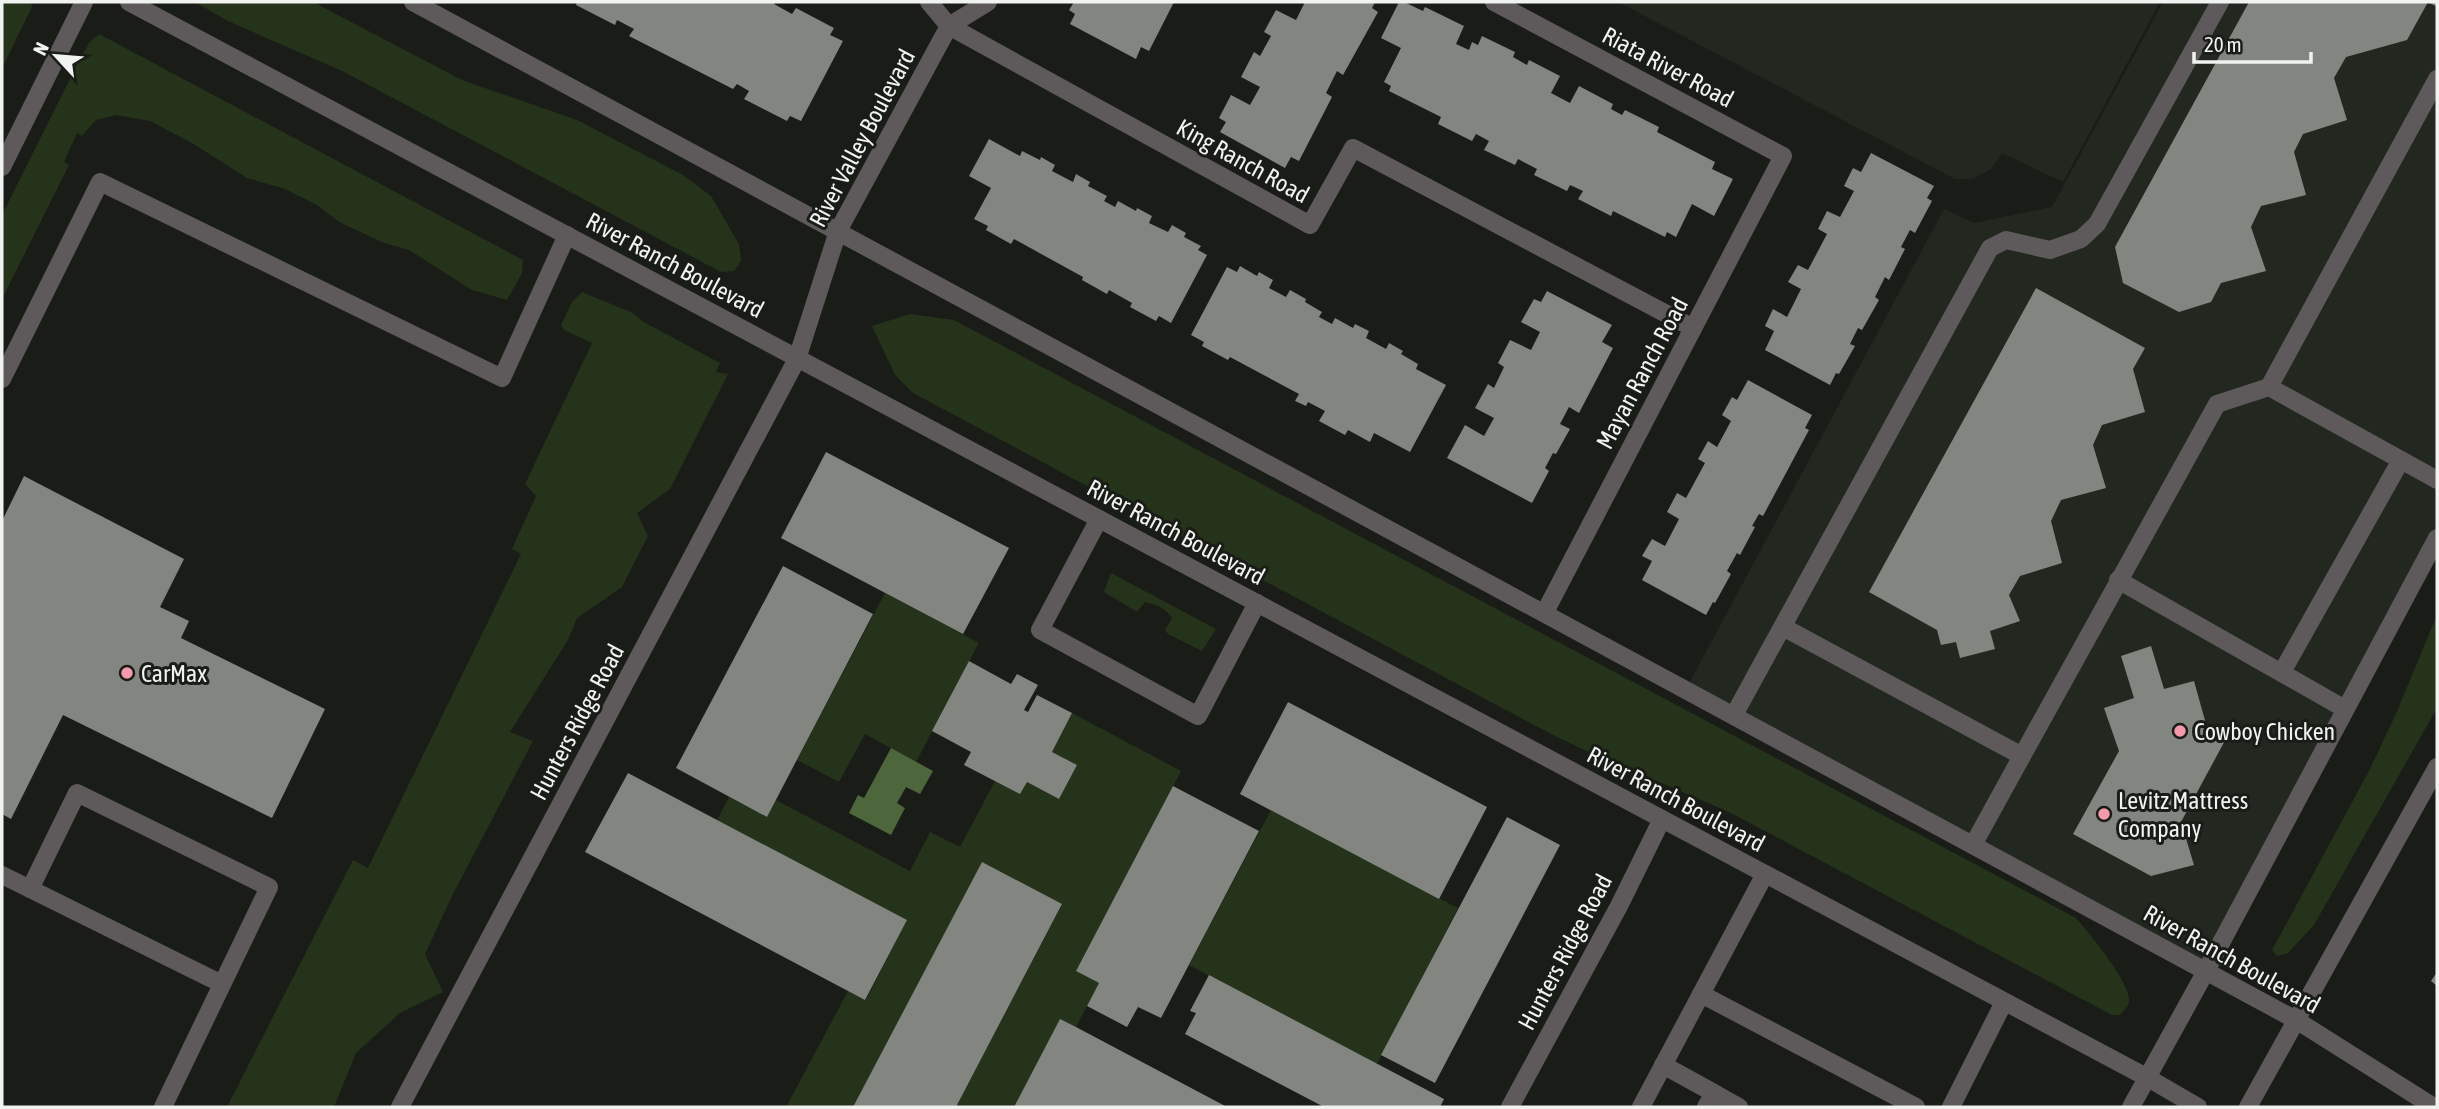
<svg xmlns="http://www.w3.org/2000/svg" width="2439" height="1109" font-family="'Asap Condensed',sans-serif">
  <rect width="100%" height="100%" fill="#191c17"/>
  <g fill="#22281f">
    <polygon points="1618,2 2160,2 2063,182 2002,153 1991,169 1973,179 1955,179"/>
    <polygon points="2163,2 2437,2 2437,538 2206,971 1686,689 1944,209 1974,223 2052,207"/>
  </g>
  <g fill="#25331a">
    <polygon points="2,2 31,2 32,7 2,68"/>
    <polygon points="195,2 313,2 462,80 577,120 683,175 711,196 739,244 741,261 734,271 721,272 342,71 228,21"/>
    <polygon points="99,34 523,260 522,273 507,300 472,290 409,250 384,243 339,222 317,205 285,189 247,178 192,143 150,121 116,115 96,120 82,136 77,133 64,162 69,165 2,299 2,215 78,63 89,43"/>
    <polygon points="582,292 633,313 642,321 720,363 716,372 728,374 670,489 637,513 648,536 622,587 577,618 568,640 510,732 533,741 451,898 425,954 443,992 400,1013 356,1053 334,1107 227,1107 353,860 368,868 521,554 512,549 536,496 525,484 592,343 564,330 561,325 572,302"/>
    <path d="M910,314l44,6 1122,598c12,14 55,65 53,83 0,5 -6,10 -9,14h-8l-381,-202c-60,-27 -122,-50 -180,-79l-638,-341 -18,-18 -23,-49z"/>
    <path d="M1111,573l105,56 -14,22 -34,-17 -3,-4 7,-12c-6,-9 -16,-14 -27,-16l-8,10 -33,-20z"/>
    <polygon points="885,593 979,643 916,762 865,734 839,782 797,760"/>
    <polygon points="2437,615 2437,708 2314,925 2288,953 2277,956 2272,950 2369,771 2395,716"/>
    <polygon points="1072,713 1181,771 1076,971 1099,983 1076,1027 1060,1020 1014,1107 956,1107 1062,905 982,863 853,1107 786,1107 848,991 866,1000 907,920 717,820 729,797 767,817 776,800 910,871 930,832 960,847 995,781 1027,782 1059,799 1077,765 1052,752"/>
    <polygon points="1271,810 1458,908 1377,1064 1189,965"/>
  </g>
  <polygon fill="#4e663c" points="891,748 933,771 920,794 906,787 897,803 905,808 891,835 849,813 858,795 864,798"/>
  <g fill="#828580">
    <polygon points="577,2 776,2 774,4 792,14 796,8 834,28 830,35 843,41 801,121 790,116 787,121 744,99 749,91 737,84 733,89 629,36 634,29 617,20 615,25 576,5"/>
    <polygon points="1074,2 1174,2 1149,51 1141,47 1136,59 1070,24 1075,14 1069,10"/>
    <polygon points="1305,2 1375,2 1372,8 1378,12 1343,75 1337,71 1326,93 1332,97 1299,161 1291,157 1285,168 1220,132 1226,122 1219,118 1231,95 1250,105 1260,87 1241,77 1254,52 1260,56 1271,36 1264,32 1276,10 1296,20"/>
    <polygon points="1399,2 1404,2 1423,11 1425,7 1464,26 1456,44 1469,50 1472,42 1478,45 1482,36 1515,52 1513,57 1527,65 1529,60 1560,76 1551,93 1570,103 1579,86 1613,104 1611,109 1622,115 1625,110 1659,127 1657,132 1715,162 1712,169 1733,179 1714,216 1692,204 1676,237 1667,232 1665,237 1613,211 1611,216 1578,199 1583,191 1570,185 1567,191 1534,175 1537,169 1518,159 1515,165 1484,150 1489,141 1476,134 1472,141 1438,124 1441,117 1389,91 1391,86 1384,82 1401,48 1381,38"/>
    <polygon points="2249,2 2437,2 2437,7 2428,2 2407,40 2346,57 2334,78 2347,120 2303,134 2294,152 2306,195 2261,206 2251,227 2266,271 2221,283 2211,302 2179,312 2123,283 2115,247"/>
    <polygon points="989,139 1020,156 1022,151 1040,160 1041,157 1055,165 1052,171 1073,182 1076,174 1090,182 1088,186 1107,196 1104,201 1115,207 1118,201 1136,211 1137,208 1152,216 1149,223 1168,232 1172,225 1186,233 1184,237 1201,246 1198,250 1207,255 1171,323 1159,316 1156,321 1130,307 1132,303 1109,290 1107,294 1082,280 1083,277 1014,239 1011,244 986,230 988,226 974,219 991,188 969,176"/>
    <polygon points="1871,153 1934,186 1927,198 1932,201 1915,233 1910,230 1901,247 1905,249 1889,280 1885,277 1875,297 1879,300 1862,330 1858,328 1850,344 1855,346 1839,374 1836,373 1830,385 1765,350 1774,331 1765,326 1773,309 1787,317 1801,289 1788,282 1798,265 1808,270 1827,234 1818,229 1827,211 1840,217 1854,191 1844,186 1853,168 1861,172"/>
    <polygon points="1240,266 1257,276 1259,272 1273,280 1269,288 1286,297 1290,290 1306,299 1305,302 1322,312 1319,317 1332,324 1335,318 1353,328 1355,324 1369,331 1366,338 1386,349 1389,343 1403,351 1401,354 1418,364 1416,369 1446,385 1410,452 1374,433 1370,442 1348,430 1345,435 1319,421 1325,411 1308,402 1306,406 1295,401 1299,394 1230,357 1228,360 1202,346 1204,342 1191,335 1227,267 1237,272"/>
    <polygon points="2036,288 2145,348 2133,369 2145,412 2102,425 2093,445 2106,488 2061,500 2051,521 2062,563 2020,576 2009,595 2020,621 1990,631 1995,649 1960,658 1956,642 1941,645 1937,630 1869,592"/>
    <polygon points="1547,291 1612,325 1602,342 1613,348 1579,413 1569,407 1560,424 1570,429 1556,454 1553,453 1545,468 1549,471 1532,503 1447,458 1465,425 1484,436 1494,418 1475,408 1488,384 1494,388 1504,367 1498,363 1510,340 1531,350 1540,332 1521,322 1534,299 1541,302"/>
    <polygon points="1748,380 1812,415 1805,428 1809,430 1763,516 1759,514 1752,526 1755,527 1740,555 1737,553 1727,571 1731,574 1715,603 1713,602 1706,615 1642,580 1652,561 1642,556 1652,539 1665,546 1679,519 1667,512 1677,493 1686,498 1705,463 1698,459 1708,441 1717,447 1731,421 1722,415 1732,397 1737,400"/>
    <polygon points="826,452 1009,548 963,634 781,538"/>
    <polygon points="24,476 184,559 160,607 189,621 181,638 325,709 272,818 63,715 11,819 2,814 2,521"/>
    <polygon points="783,566 873,614 767,817 676,768"/>
    <polygon points="2151,646 2164,689 2194,681 2206,724 2228,735 2181,822 2194,865 2151,876 2073,834 2119,751 2104,708 2134,698 2121,656"/>
    <polygon points="969,661 1011,684 1017,674 1038,685 1024,710 1028,712 1037,695 1072,713 1052,752 1077,765 1059,799 1027,782 1020,794 964,765 971,752 932,731"/>
    <polygon points="1288,702 1487,807 1439,899 1240,794"/>
    <polygon points="628,773 907,920 865,1000 585,852"/>
    <polygon points="1173,786 1259,831 1161,1018 1138,1007 1127,1027 1087,1006 1099,983 1076,971"/>
    <polygon points="1507,817 1560,845 1435,1083 1381,1055"/>
    <polygon points="982,862 1062,904 956,1107 853,1107"/>
    <polygon points="2437,972 2437,986 2431,981"/>
    <polygon points="1209,975 1444,1099 1440,1107 1324,1107 1185,1034 1196,1013 1190,1011"/>
    <polygon points="1060,1019 1076,1027 1227,1107 1014,1107"/>
  </g>
  <g fill="none" stroke-linecap="round" stroke-linejoin="round">
    <g stroke="#5e5a5b" stroke-width="18">
      <polyline points="129,2 2148,1078 2198,1107"/>
      <polyline points="413,2 2296,1020 2434,1107"/>
      <polyline points="929,2 949,26 1310,225 1353,148 1693,328"/>
      <polyline points="1494,2 1783,156 1545,612"/>
      <polyline points="2,167 84,2"/>
      <polyline points="2,379 100,182 502,378 567,235"/>
      <polyline points="2269,387 2437,480"/>
      <polyline points="1099,519 1040,630 1198,716 1257,603"/>
      <polyline points="2118,580 2345,709"/>
      <polyline points="1783,627 2022,756 2217,404 2269,387 2437,79"/>
      <polyline points="2282,672 2401,460"/>
      <polyline points="1734,715 1990,248 2006,240 2050,250 2081,239 2097,224 2220,2"/>
      <polyline points="1973,845 2022,756"/>
      <polyline points="2,875 222,984"/>
      <polyline points="30,889 77,793 269,887 163,1107"/>
      <polyline points="1701,994 1916,1107"/>
      <polyline points="1663,1065 1714,1093"/>
      <polyline points="400,1107 797,359 838,231 949,26 988,2"/>
      <polyline points="1510,1107 1619,906 1662,819"/>
      <polyline points="1641,1107 1765,874"/>
      <polyline points="1706,1107 1714,1093 1739,1107"/>
      <polyline points="1951,1107 2004,1002"/>
      <polyline points="2131,1107 2206,971 2437,538"/>
      <polyline points="2248,1107 2437,767"/>
    </g>
  </g>
  <g fill="#f39aac" stroke="#191c17" stroke-width="2.5">
    <circle cx="127" cy="673" r="7"/>
    <circle cx="2180" cy="731" r="7"/>
    <circle cx="2104" cy="814" r="7"/>
  </g>
  <g text-anchor="middle" dominant-baseline="central" stroke-width="6" stroke-linejoin="round" paint-order="stroke">
    <g font-size="24" fill="#f1f3f0" stroke="#191c17">
      <text transform="translate(1668 67) rotate(28)">Riata River Road</text>
      <text transform="translate(862 138) rotate(-62)">River Valley Boulevard</text>
      <text transform="translate(1243 161) rotate(29)">King Ranch Road</text>
      <text transform="translate(675 265) rotate(28)">River Ranch Boulevard</text>
      <text transform="translate(1642 373) rotate(-62)">Mayan Ranch Road</text>
      <text transform="translate(1176 532) rotate(28)">River Ranch Boulevard</text>
      <text transform="translate(577 722) rotate(-62)">Hunters Ridge Road</text>
      <text transform="translate(1676 799) rotate(28)">River Ranch Boulevard</text>
      <text transform="translate(1565 952) rotate(-62)">Hunters Ridge Road</text>
      <text transform="translate(2232 959) rotate(29)">River Ranch Boulevard</text>
    </g>
    <g font-size="24" fill="#f1f3f0" stroke="#191c17" text-anchor="start">
      <text x="141" y="673">CarMax</text>
      <text x="2194" y="731">Cowboy Chicken</text>
      <text x="2118" y="800">Levitz Mattress<tspan x="2118" dy="28">Company</tspan></text>
    </g>
  </g>
  <rect width="2439" height="1109" fill="none" stroke="#f1f3f0" stroke-width="7"/>
  <g transform="translate(56 56) rotate(296)" stroke="#191c17" stroke-width="5" paint-order="stroke">
  <path d="M0-5L12 26L0 18L-12 26Z" fill="#f1f3f0"/>
  <text y="-10" font-size="19" font-weight="bold" text-anchor="middle" fill="#f1f3f0">N</text>
  </g>
  <path d="M2194 52v10h117v-10" fill="none" stroke="#f1f3f0" stroke-width="3.5"/>
  <text x="2204" y="52" font-size="21" fill="#f1f3f0" stroke="#191c17" stroke-width="5" paint-order="stroke">20 m</text>
</svg>
